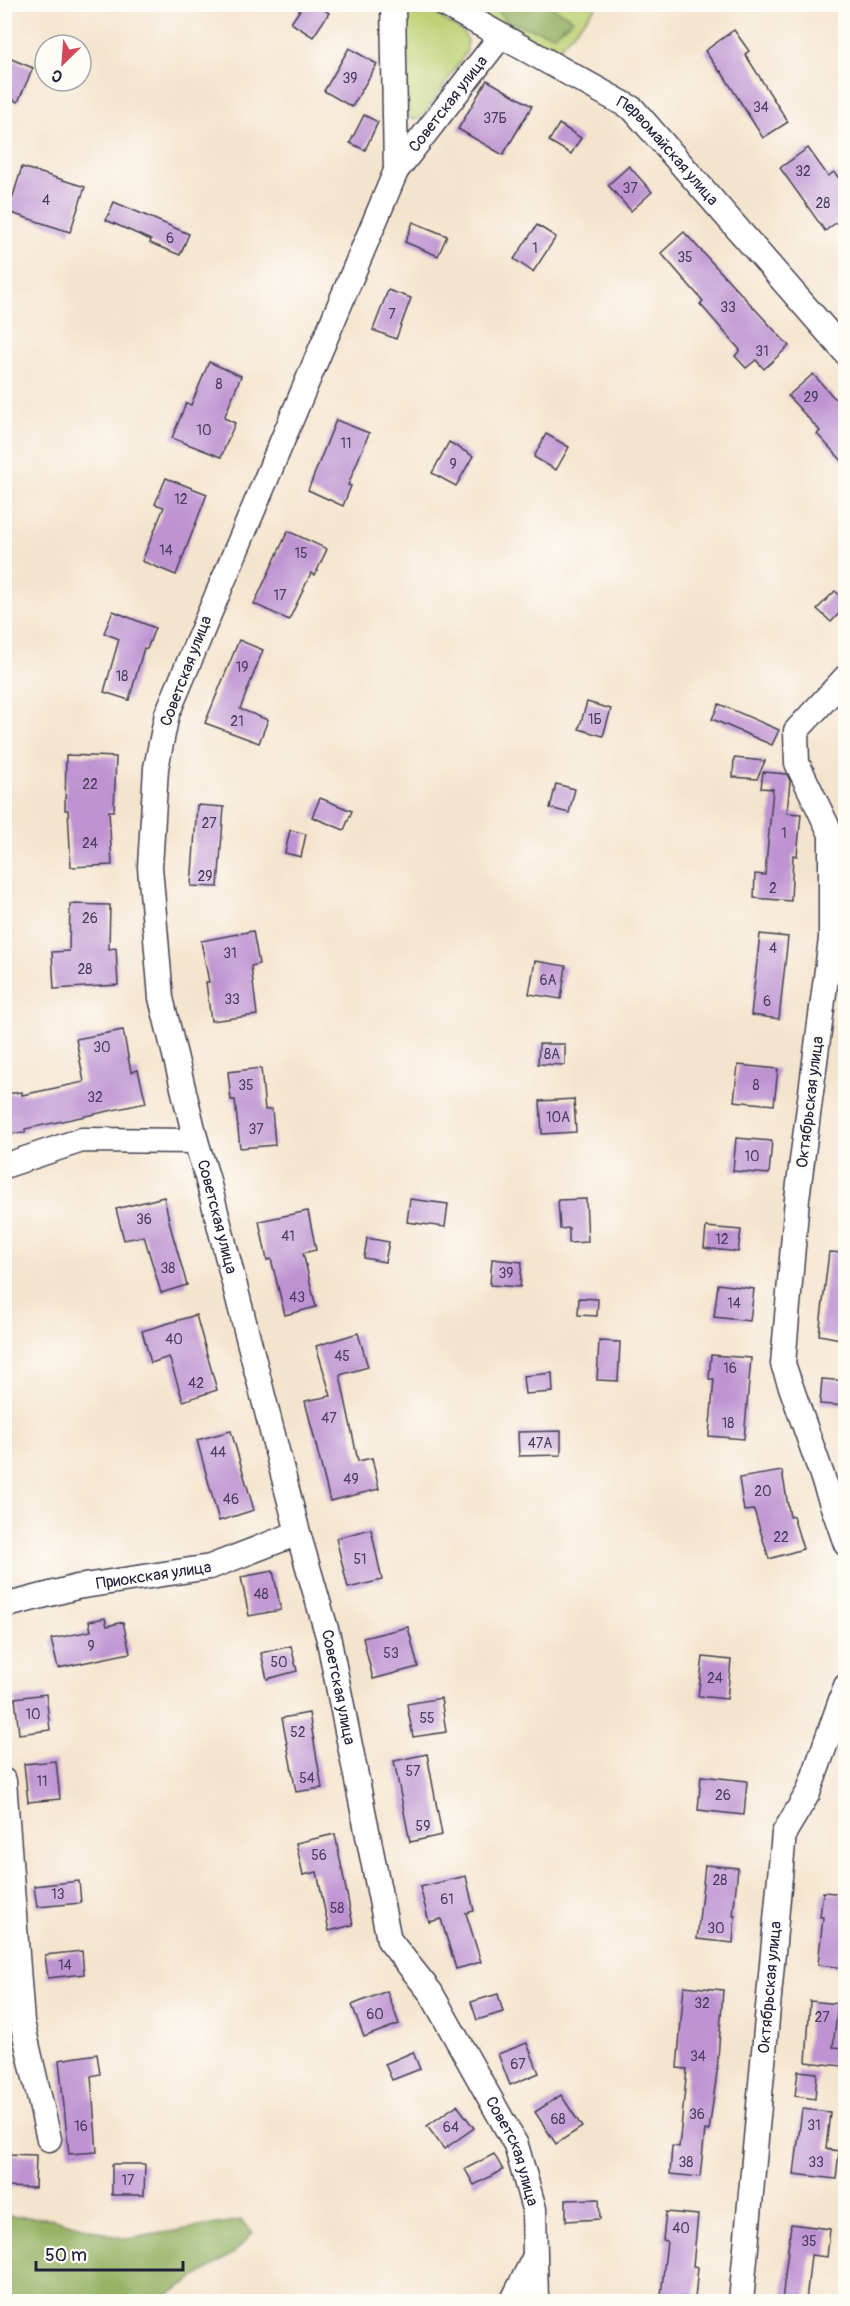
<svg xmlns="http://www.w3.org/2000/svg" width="850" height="2306" font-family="Pangolin,sans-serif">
  <rect width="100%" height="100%" fill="#fdfcf7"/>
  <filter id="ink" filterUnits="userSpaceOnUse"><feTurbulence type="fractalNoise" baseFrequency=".0167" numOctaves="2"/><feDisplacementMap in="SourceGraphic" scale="12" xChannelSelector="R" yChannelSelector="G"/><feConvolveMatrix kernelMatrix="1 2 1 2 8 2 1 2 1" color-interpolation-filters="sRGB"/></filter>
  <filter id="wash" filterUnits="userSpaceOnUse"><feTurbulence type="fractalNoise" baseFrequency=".008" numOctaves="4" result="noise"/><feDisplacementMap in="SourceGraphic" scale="24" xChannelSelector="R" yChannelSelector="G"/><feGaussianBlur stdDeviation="1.35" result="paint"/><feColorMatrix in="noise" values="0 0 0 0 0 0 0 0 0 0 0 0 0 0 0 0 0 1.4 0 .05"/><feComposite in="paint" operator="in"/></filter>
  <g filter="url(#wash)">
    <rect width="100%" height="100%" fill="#f5e4cd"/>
    <g fill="#bed073" stroke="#707957" stroke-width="1.5">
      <polygon points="407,5 422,5 463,32 467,39 467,51 424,115 416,120 408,117 404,111 401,10"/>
      <polygon points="461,5 598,5 559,48 545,49"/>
    </g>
    <g fill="#96b265" stroke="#5c6a50" stroke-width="1.5">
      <polygon points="493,5 548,5 573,19 554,35 507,22"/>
      <polygon points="4,2216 50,2218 126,2239 241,2220 253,2233 234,2253 158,2301 5,2301"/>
    </g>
    <g id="blocks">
      <g fill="#be93d1">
        <polygon points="304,4 315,4 329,13 313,37 291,23"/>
        <polygon points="734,30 749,51 745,54 788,122 763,138 721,71 720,72 705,51"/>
        <polygon points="349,48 377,64 352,107 324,91"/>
        <polygon points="4,56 33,68 18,102 4,96"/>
        <polygon points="487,80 532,106 503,155 458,129"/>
        <polygon points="364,115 378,122 365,150 350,143"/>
        <polygon points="559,124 581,138 571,154 549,141"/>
        <polygon points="808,148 828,176 834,172 846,187 846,200 838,205 845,216 825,231 780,168"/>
        <polygon points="629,166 652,192 631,211 608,185"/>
        <polygon points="22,167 85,187 70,232 8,212"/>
        <polygon points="114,202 189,234 180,255 150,243 151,240 106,220"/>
        <polygon points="413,222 447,236 438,256 405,242"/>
        <polygon points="537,225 556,237 533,272 514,259"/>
        <polygon points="684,232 789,346 764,369 756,360 746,368 735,356 740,350 700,304 703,301 661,253"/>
        <polygon points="388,290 411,298 396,339 373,330"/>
        <polygon points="209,362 241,376 224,418 235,423 221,457 172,438 186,403 191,405"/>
        <polygon points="813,374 846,411 846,465 817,434 820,431 788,396"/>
        <polygon points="336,420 369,433 348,485 351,486 343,506 308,490"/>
        <polygon points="546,434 569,447 556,470 534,457"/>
        <polygon points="449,442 473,456 456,486 432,473"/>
        <polygon points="166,478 207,494 176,575 142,561 164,507 155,504"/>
        <polygon points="288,531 327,549 315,575 311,573 289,620 254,604"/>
        <polygon points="835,591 846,601 846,606 831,622 817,609"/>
        <polygon points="113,611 155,628 147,649 144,648 129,700 104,692 119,639 104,633"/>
        <polygon points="239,640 263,650 240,709 268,720 259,743 205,723"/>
        <polygon points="587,702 611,709 603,736 579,729"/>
        <polygon points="719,704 779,730 772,745 712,719"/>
        <polygon points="66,755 116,757 114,811 109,811 112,865 71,867 68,810 65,810"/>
        <polygon points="734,758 765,761 757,779 733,777"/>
        <polygon points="763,772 787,774 790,781 787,813 801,814 797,856 793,855 791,901 754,898 755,874 765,875 773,789 761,788"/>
        <polygon points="556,784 575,789 569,813 550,808"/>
        <polygon points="320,798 352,811 344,830 312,817"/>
        <polygon points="197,805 224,807 218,887 191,886"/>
        <polygon points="290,830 306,834 301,857 285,853"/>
        <polygon points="70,904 110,905 109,949 116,948 118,985 54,989 52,952 69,951"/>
        <polygon points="253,931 259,964 251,966 257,1015 211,1021 206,982 209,982 201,941"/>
        <polygon points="760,934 788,937 779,1019 751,1015"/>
        <polygon points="535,961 566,966 561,999 529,994"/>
        <polygon points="123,1030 131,1072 138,1070 146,1103 25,1129 25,1133 4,1134 4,1094 22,1092 22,1095 84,1082 76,1039"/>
        <polygon points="539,1044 565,1044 565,1065 538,1064"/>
        <polygon points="738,1065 778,1069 774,1105 734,1101"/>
        <polygon points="261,1068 265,1110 272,1109 275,1145 240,1148 235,1100 231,1100 228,1072"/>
        <polygon points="574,1099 576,1132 542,1134 540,1101"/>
        <polygon points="736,1138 772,1141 769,1174 733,1171"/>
        <polygon points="164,1197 171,1229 187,1285 161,1293 144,1236 124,1240 116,1209"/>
        <polygon points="410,1199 448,1204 445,1227 407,1222"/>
        <polygon points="586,1199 588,1242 569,1243 569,1228 560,1229 558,1200"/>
        <polygon points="308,1211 316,1250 303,1253 316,1307 285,1315 271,1259 267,1260 259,1221"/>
        <polygon points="706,1227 741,1230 738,1252 704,1248"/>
        <polygon points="367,1238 389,1242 385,1262 364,1258"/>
        <polygon points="829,1252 846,1253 846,1340 819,1335"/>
        <polygon points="492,1259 522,1262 520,1287 490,1285"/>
        <polygon points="718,1284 754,1289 750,1321 714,1317"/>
        <polygon points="579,1298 598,1299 597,1316 578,1315"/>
        <polygon points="196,1315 217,1390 183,1401 169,1357 151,1363 142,1331"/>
        <polygon points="358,1333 368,1367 340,1375 358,1461 372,1458 379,1489 330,1501 305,1401 331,1396 316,1346"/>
        <polygon points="599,1341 620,1342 618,1381 597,1380"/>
        <polygon points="711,1355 751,1358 744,1439 709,1436 714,1379 709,1379"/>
        <polygon points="552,1373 553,1392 525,1394 523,1376"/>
        <polygon points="822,1379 846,1381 846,1406 820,1404"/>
        <polygon points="231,1431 254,1510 219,1521 197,1440"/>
        <polygon points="561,1431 561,1455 519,1456 518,1432"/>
        <polygon points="782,1471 790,1517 793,1516 803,1549 769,1559 754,1510 744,1511 739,1478"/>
        <polygon points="371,1529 382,1580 348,1588 336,1538"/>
        <polygon points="273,1571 281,1610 249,1616 241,1577"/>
        <polygon points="105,1618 107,1626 123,1622 130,1653 58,1668 51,1639 91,1631 89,1621"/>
        <polygon points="408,1627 418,1667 373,1679 363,1638"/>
        <polygon points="291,1646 297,1671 267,1679 261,1653"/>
        <polygon points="703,1657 731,1660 727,1699 698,1696"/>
        <polygon points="46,1694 50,1730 19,1734 15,1698"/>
        <polygon points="441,1698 446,1732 413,1737 407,1704"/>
        <polygon points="309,1713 322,1788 296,1792 282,1718"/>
        <polygon points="427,1754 442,1835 410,1842 394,1761"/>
        <polygon points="56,1761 60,1799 28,1802 24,1764"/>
        <polygon points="701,1776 747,1781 744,1815 698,1810"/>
        <polygon points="335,1834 353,1925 329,1931 317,1872 303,1875 296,1843"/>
        <polygon points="705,1865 738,1868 733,1916 735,1916 733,1943 697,1939"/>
        <polygon points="466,1876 474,1911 466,1913 481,1962 456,1969 441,1919 429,1922 420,1887"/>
        <polygon points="79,1881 81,1903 37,1907 34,1886"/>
        <polygon points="823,1892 846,1894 846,1968 818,1965 823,1917 820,1917"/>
        <polygon points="82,1951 84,1974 48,1978 45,1955"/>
        <polygon points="684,1986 723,1990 717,2072 709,2131 705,2130 700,2177 670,2174 672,2146 679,2147 687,2069 677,2068"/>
        <polygon points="387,1991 399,2024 364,2037 352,2005"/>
        <polygon points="498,1994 503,2012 477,2020 471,2002"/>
        <polygon points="810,2001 838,2004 833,2047 844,2048 842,2066 806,2062"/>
        <polygon points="527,2043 539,2073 510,2085 498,2054"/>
        <polygon points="413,2052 420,2069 392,2080 385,2064"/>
        <polygon points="97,2054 100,2074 91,2076 97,2152 69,2154 59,2060"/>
        <polygon points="798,2071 817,2073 815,2099 795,2096"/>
        <polygon points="561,2095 582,2127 556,2144 535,2112"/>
        <polygon points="457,2105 474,2128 444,2149 427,2126"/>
        <polygon points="802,2109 830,2112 826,2149 839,2151 836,2179 794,2174"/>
        <polygon points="5,2154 36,2155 35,2188 4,2187"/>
        <polygon points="494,2154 503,2170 474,2185 465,2169"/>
        <polygon points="112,2164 145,2164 144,2195 112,2195"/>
        <polygon points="599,2199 600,2219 566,2221 566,2200"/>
        <polygon points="666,2212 698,2215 693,2266 698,2267 695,2299 661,2295 667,2241 663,2240"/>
        <polygon points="791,2224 830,2229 827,2257 811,2255 806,2301 782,2301"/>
      </g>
    </g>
  </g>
  <g filter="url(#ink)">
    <use href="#blocks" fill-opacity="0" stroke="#423f51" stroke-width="1.5"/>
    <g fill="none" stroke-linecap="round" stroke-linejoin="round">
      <defs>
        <g id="minor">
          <path id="s1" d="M393,4l3,167 105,-135"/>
          <path id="s2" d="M444,4l189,105 213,244"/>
          <path id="s3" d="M396,171l-229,543 -11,54 -6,99 11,131 35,143 11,36 91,356 30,103 61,304 42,53 85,152 18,64 2,93"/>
          <polyline points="846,677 796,731 797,763 831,834 831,939 797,1199 783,1364 846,1544"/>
          <polyline points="4,1166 82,1140 196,1141"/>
          <path id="s4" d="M4,1606l73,-19 133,-20 88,-34"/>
          <polyline points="4,1781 22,2022 49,2139"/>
          <polyline points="512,2302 533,2260"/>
          <path id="s5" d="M741,2302l43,-469 24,-40 38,-107"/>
        </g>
      </defs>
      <use href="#minor" stroke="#423f51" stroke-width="27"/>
      <use href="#minor" stroke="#fff" stroke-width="24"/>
    </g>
  </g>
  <g text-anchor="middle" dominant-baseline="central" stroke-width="6" stroke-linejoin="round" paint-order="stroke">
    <g font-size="14" fill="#493e60">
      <text x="350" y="78">39</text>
      <text x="761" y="107">34</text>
      <text x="495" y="118">37Б</text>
      <text x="803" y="171">32</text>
      <text x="630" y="188">37</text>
      <text x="46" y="200">4</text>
      <text x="823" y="203">28</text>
      <text x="170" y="238">6</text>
      <text x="535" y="248">1</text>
      <text x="685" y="257">35</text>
      <text x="728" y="307">33</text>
      <text x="392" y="314">7</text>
      <text x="762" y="351">31</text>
      <text x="219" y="384">8</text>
      <text x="811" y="397">29</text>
      <text x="204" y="430">10</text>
      <text x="346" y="443">11</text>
      <text x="453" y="464">9</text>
      <text x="181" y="499">12</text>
      <text x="166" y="550">14</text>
      <text x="301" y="553">15</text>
      <text x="280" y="595">17</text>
      <text x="242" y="667">19</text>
      <text x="122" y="676">18</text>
      <text x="595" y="719">1Б</text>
      <text x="237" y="721">21</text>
      <text x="90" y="784">22</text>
      <text x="209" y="823">27</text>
      <text x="784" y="833">1</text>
      <text x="90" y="843">24</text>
      <text x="205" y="876">29</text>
      <text x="773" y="888">2</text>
      <text x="90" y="918">26</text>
      <text x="773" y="948">4</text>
      <text x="230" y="953">31</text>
      <text x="85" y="969">28</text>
      <text x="548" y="980">6А</text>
      <text x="232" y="999">33</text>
      <text x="767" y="1001">6</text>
      <text x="102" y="1047">30</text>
      <text x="552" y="1054">8А</text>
      <text x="246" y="1085">35</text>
      <text x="756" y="1085">8</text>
      <text x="95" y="1097">32</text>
      <text x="558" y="1117">10А</text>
      <text x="256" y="1129">37</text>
      <text x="752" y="1156">10</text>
      <text x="144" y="1219">36</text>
      <text x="288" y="1236">41</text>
      <text x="722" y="1239">12</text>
      <text x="168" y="1268">38</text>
      <text x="506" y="1273">39</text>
      <text x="297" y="1297">43</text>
      <text x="734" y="1303">14</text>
      <text x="174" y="1339">40</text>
      <text x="342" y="1356">45</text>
      <text x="730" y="1368">16</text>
      <text x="196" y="1383">42</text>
      <text x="329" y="1418">47</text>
      <text x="728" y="1423">18</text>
      <text x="540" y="1443">47А</text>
      <text x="218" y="1452">44</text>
      <text x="351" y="1479">49</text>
      <text x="763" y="1491">20</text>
      <text x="231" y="1499">46</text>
      <text x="781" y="1537">22</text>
      <text x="360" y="1559">51</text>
      <text x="261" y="1594">48</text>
      <text x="91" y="1646">9</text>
      <text x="391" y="1653">53</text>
      <text x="279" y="1662">50</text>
      <text x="715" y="1678">24</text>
      <text x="33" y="1714">10</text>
      <text x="427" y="1718">55</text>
      <text x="298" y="1732">52</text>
      <text x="413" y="1771">57</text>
      <text x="307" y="1778">54</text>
      <text x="42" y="1781">11</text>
      <text x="723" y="1795">26</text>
      <text x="423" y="1826">59</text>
      <text x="319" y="1855">56</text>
      <text x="720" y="1880">28</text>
      <text x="58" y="1894">13</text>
      <text x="447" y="1899">61</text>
      <text x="337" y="1908">58</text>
      <text x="716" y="1928">30</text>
      <text x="65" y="1965">14</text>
      <text x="702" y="2003">32</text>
      <text x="375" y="2014">60</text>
      <text x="822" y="2017">27</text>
      <text x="698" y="2056">34</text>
      <text x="518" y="2064">67</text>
      <text x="697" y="2114">36</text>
      <text x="558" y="2119">68</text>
      <text x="814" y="2125">31</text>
      <text x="81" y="2126">16</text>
      <text x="451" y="2127">64</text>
      <text x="686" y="2162">38</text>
      <text x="816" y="2162">33</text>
      <text x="128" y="2180">17</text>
      <text x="681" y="2228">40</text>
      <text x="809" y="2241">35</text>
    </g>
    <g font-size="16" fill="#22223b" stroke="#fdfcf7">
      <text stroke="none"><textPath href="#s1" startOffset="252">Советская улица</textPath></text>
      <text stroke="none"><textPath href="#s2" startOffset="270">Первомайская улица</textPath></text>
      <text transform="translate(186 671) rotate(-69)">Советская улица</text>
      <text transform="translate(810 1102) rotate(-83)">Октябрьская улица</text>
      <text stroke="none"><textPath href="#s3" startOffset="1101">Советская улица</textPath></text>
      <text stroke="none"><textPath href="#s4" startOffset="153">Приокская улица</textPath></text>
      <text stroke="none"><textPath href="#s3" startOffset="1587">Советская улица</textPath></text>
      <text stroke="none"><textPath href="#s5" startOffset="316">Октябрьская улица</textPath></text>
      <text stroke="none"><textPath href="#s3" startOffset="2091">Советская улица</textPath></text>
    </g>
  </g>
  <rect width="850" height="2306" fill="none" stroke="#fdfcf7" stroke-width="24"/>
  <g transform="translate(63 63) rotate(205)"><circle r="28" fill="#fdfcf7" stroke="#a5a5ac" stroke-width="1.5"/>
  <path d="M0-4.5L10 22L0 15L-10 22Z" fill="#d1495b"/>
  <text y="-9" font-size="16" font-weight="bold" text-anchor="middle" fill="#22223b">С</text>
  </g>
  <path d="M36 2261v9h147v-9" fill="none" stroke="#22223b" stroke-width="3"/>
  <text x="45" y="2261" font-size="18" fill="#22223b" stroke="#fdfcf7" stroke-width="4.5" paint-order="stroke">50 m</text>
</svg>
